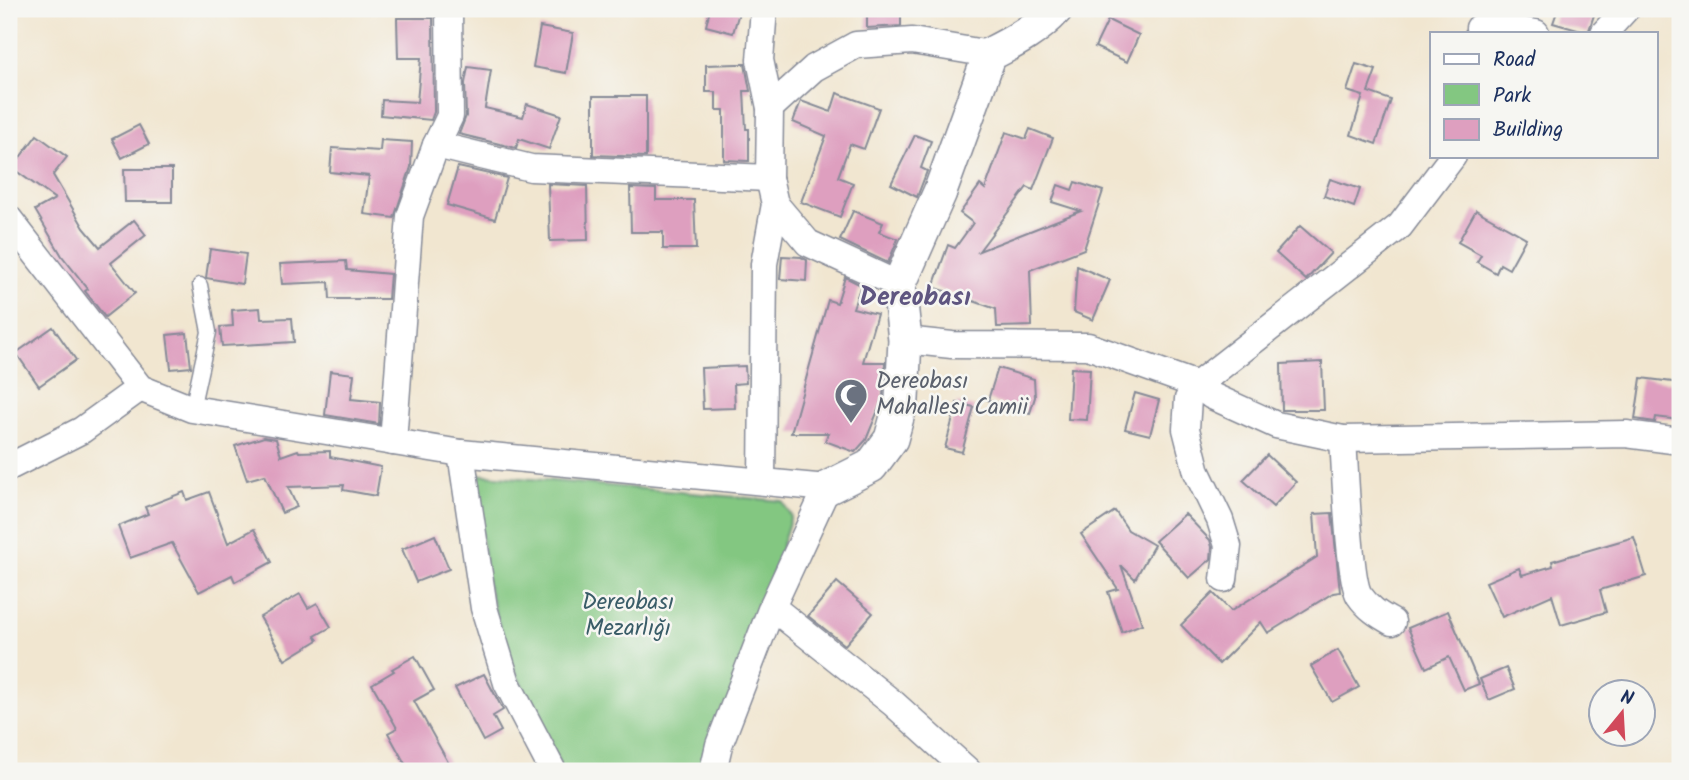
<svg xmlns="http://www.w3.org/2000/svg" width="1689" height="780" font-family="Kalam,sans-serif">
  <rect width="100%" height="100%" fill="#f6f6f2"/>
  <filter id="ink" filterUnits="userSpaceOnUse"><feTurbulence type="fractalNoise" baseFrequency=".0143" numOctaves="2"/><feDisplacementMap in="SourceGraphic" scale="14" xChannelSelector="R" yChannelSelector="G"/><feConvolveMatrix kernelMatrix="1 2 1 2 8 2 1 2 1" color-interpolation-filters="sRGB"/></filter>
  <filter id="wash" filterUnits="userSpaceOnUse"><feTurbulence type="fractalNoise" baseFrequency=".00686" numOctaves="4" result="noise"/><feDisplacementMap in="SourceGraphic" scale="28" xChannelSelector="R" yChannelSelector="G"/><feGaussianBlur stdDeviation="1.57" result="paint"/><feColorMatrix in="noise" values="0 0 0 0 0 0 0 0 0 0 0 0 0 0 0 0 0 1.4 0 .05"/><feComposite in="paint" operator="in"/></filter>
  <g filter="url(#wash)">
    <rect width="100%" height="100%" fill="#f1e6d0"/>
    <polygon fill="#83c781" stroke="#4f7b70" stroke-width="2" points="474,474 782,501 791,516 711,771 562,771 506,651 487,582"/>
    <g id="blocks">
      <g fill="#de9fbf">
        <polygon points="710,9 740,9 733,33 706,26"/>
        <polygon points="867,9 901,9 901,26 867,28"/>
        <polygon points="1558,9 1596,9 1588,33 1553,23"/>
        <polygon points="397,18 433,18 434,112 431,120 381,115 382,100 417,102 421,58 398,58"/>
        <polygon points="1108,20 1139,35 1127,62 1095,47"/>
        <polygon points="540,27 573,33 566,73 533,67"/>
        <polygon points="737,64 745,64 750,91 744,91 746,129 749,129 749,161 724,160 724,110 716,110 716,92 706,92 706,65"/>
        <polygon points="1356,64 1376,70 1368,92 1391,100 1376,144 1351,135 1363,96 1347,91"/>
        <polygon points="468,67 491,70 485,108 523,117 527,104 561,115 549,149 519,139 516,148 459,134 466,116 465,83"/>
        <polygon points="837,93 879,108 864,149 850,144 838,177 853,183 840,217 801,202 826,136 793,122 801,101 831,112"/>
        <polygon points="593,96 646,96 646,157 593,155"/>
        <polygon points="139,125 149,144 122,158 112,139"/>
        <polygon points="1030,129 1053,138 1033,190 1027,187 979,251 1081,211 1052,202 1058,185 1072,190 1075,182 1103,191 1084,249 1030,270 1032,326 997,327 996,309 933,287 948,245 955,248 973,223 960,213 980,185 985,189 1006,132 1026,139"/>
        <polygon points="37,135 67,157 53,175 84,228 100,247 134,220 146,235 111,263 135,293 105,317 85,291 88,289 62,256 35,210 55,199 12,168"/>
        <polygon points="915,135 931,141 921,168 927,171 917,197 891,184"/>
        <polygon points="381,140 412,142 411,167 394,218 364,214 369,176 330,172 332,148 380,151"/>
        <polygon points="458,167 507,178 495,219 447,205"/>
        <polygon points="124,169 172,169 172,202 125,202"/>
        <polygon points="1330,179 1360,189 1354,207 1324,196"/>
        <polygon points="548,184 587,186 588,240 550,241"/>
        <polygon points="630,188 656,189 656,200 694,200 696,249 663,249 663,232 631,232"/>
        <polygon points="1476,210 1526,238 1509,269 1500,264 1496,273 1477,262 1481,255 1458,242"/>
        <polygon points="853,211 883,223 879,232 898,239 888,263 840,240"/>
        <polygon points="1300,226 1331,253 1306,280 1276,253"/>
        <polygon points="210,249 246,254 242,284 206,278"/>
        <polygon points="782,256 801,257 807,260 806,281 780,279"/>
        <polygon points="346,261 347,270 390,274 388,299 330,299 329,282 282,284 280,264"/>
        <polygon points="1077,266 1110,280 1093,320 1074,312"/>
        <polygon points="845,277 861,285 853,308 877,314 863,362 885,362 883,396 879,408 866,440 855,452 825,441 828,433 791,433 828,300 837,303"/>
        <polygon points="260,308 261,319 292,318 294,342 222,346 220,327 233,326 232,310"/>
        <polygon points="53,327 76,360 39,386 16,353"/>
        <polygon points="187,333 191,367 171,369 167,335"/>
        <polygon points="1322,362 1324,410 1282,410 1281,364"/>
        <polygon points="745,366 746,383 734,384 735,408 703,409 701,368"/>
        <polygon points="998,368 1034,379 1035,397 1030,413 988,400"/>
        <polygon points="1071,368 1090,369 1087,420 1068,419"/>
        <polygon points="330,371 354,374 351,399 380,402 379,424 325,415"/>
        <polygon points="1641,378 1680,383 1680,420 1656,417 1655,422 1635,419"/>
        <polygon points="1135,393 1159,400 1150,435 1125,429"/>
        <polygon points="957,403 974,407 962,452 945,448"/>
        <polygon points="264,437 276,439 281,456 298,450 299,452 330,451 330,457 381,467 376,496 343,490 344,485 288,487 297,507 282,513 265,475 247,480 235,446"/>
        <polygon points="1267,455 1296,482 1273,507 1243,480"/>
        <polygon points="184,492 187,500 209,492 228,543 254,529 272,562 235,582 232,575 199,592 172,543 130,558 118,526 148,514 145,507"/>
        <polygon points="1115,511 1128,530 1154,545 1135,579 1121,565 1142,624 1122,632 1108,592 1118,589 1081,534"/>
        <polygon points="1332,513 1340,592 1333,593 1268,633 1261,622 1219,664 1181,625 1213,593 1231,611 1317,557 1314,514"/>
        <polygon points="1185,514 1210,540 1212,547 1211,559 1189,578 1155,541"/>
        <polygon points="435,535 449,569 416,582 402,549"/>
        <polygon points="1634,537 1646,576 1600,590 1606,612 1561,625 1552,595 1502,617 1486,582 1519,568 1522,575 1553,566 1552,561"/>
        <polygon points="837,582 873,613 845,645 808,616"/>
        <polygon points="300,594 308,608 317,603 331,627 315,636 318,640 285,660 260,617"/>
        <polygon points="1448,611 1479,684 1464,690 1449,657 1426,668 1408,628"/>
        <polygon points="1338,650 1359,687 1332,702 1311,666"/>
        <polygon points="415,656 434,690 414,701 448,762 446,763 450,771 409,771 388,733 397,728 372,684 394,671 392,669"/>
        <polygon points="1506,668 1515,689 1489,700 1480,679"/>
        <polygon points="484,674 503,710 493,716 501,731 483,741 455,688"/>
      </g>
    </g>
  </g>
  <g filter="url(#ink)">
    <use href="#blocks" fill-opacity="0" stroke="#868a97" stroke-width="2"/>
    <g fill="none" stroke-linecap="round" stroke-linejoin="round">
      <defs>
        <polyline id="service" points="192,409 209,332 200,285"/>
        <g id="minor">
          <polyline points="1479,28 1502,27 1536,33"/>
          <polyline points="1604,33 1626,9"/>
          <polyline points="770,108 814,68 856,45 912,41 990,54"/>
          <polyline points="436,145 531,168 769,178"/>
          <polyline points="775,204 808,243 899,285"/>
          <polyline points="9,219 140,388 192,409 461,453 827,488 772,607 719,745 713,771"/>
          <polyline points="905,340 952,345 1088,346 1197,385 1212,396 1276,425 1343,439 1626,434 1680,441"/>
          <path d="M1343,439c2,27 6,139 16,156 9,13 20,20 33,27"/>
          <polyline points="393,442 410,216 436,145 450,116 449,9"/>
          <polyline points="461,453 484,608 507,683 553,771"/>
          <polyline points="9,467 82,430 140,388"/>
          <polyline points="762,480 764,264 775,204 769,178 770,108 760,60 764,9"/>
          <polyline points="1224,579 1228,546 1220,520 1197,472 1186,429 1188,399 1197,385 1400,226 1453,156"/>
          <polyline points="772,607 894,704 968,771"/>
        </g>
        <path id="tertiary" d="M827,488l44,-22 20,-27 11,-40 3,-59 -6,-55 41,-93 50,-138c24,-12 48,-25 66,-45"/>
      </defs>
      <use href="#service" stroke="#868a97" stroke-width="17"/>
      <use href="#minor" stroke="#868a97" stroke-width="29"/>
      <use href="#tertiary" stroke="#868a97" stroke-width="36"/>
      <use href="#service" stroke="#fff" stroke-width="14"/>
      <use href="#minor" stroke="#fff" stroke-width="26"/>
      <use href="#tertiary" stroke="#fff" stroke-width="33"/>
    </g>
  </g>
  <defs>
    <symbol id="mosque-pin" viewBox="-11 -11 22 30"><path d="M0 17L-7.5 6A9.5 9.5 0 1 1 7.5 6Z" fill="#6b7280" stroke="#f6f6f2"/><path d="M3.5-4.9A6 6 0 1 0 3.5 4.9A5 5 0 1 1 3.5-4.9Z" fill="#fff"/></symbol>
  </defs>
  <g fill-rule="evenodd">
    <use href="#mosque-pin" x="832" y="376" width="38" height="52"/>
  </g>
  <g text-anchor="middle" dominant-baseline="central" stroke-width="5" stroke-linejoin="round" paint-order="stroke">
    <g font-size="23" fill="#5b616d" stroke="#f6f6f2" text-anchor="start">
      <text x="876" y="382">Dereobası<tspan x="876" dy="26">Mahallesi Camii</tspan></text>
    </g>
    <g font-size="23" fill="#3a5d68" stroke="#f6f6f2">
      <text x="628" y="603">Dereobası<tspan x="628" dy="26">Mezarlığı</tspan></text>
    </g>
    <g font-size="26" font-weight="bold" fill="#5f5680" stroke="#f6f6f2">
      <text x="915" y="298">Dereobası</text>
    </g>
  </g>
  <rect width="1689" height="780" fill="none" stroke="#f6f6f2" stroke-width="35"/>
  <rect x="1430" y="32" width="228" height="126" fill="#f6f6f2" stroke="#9ea6b7" stroke-width="2"/>
  <rect x="1444" y="54" width="35" height="10" fill="#ffffff" stroke="#9ea6b7" stroke-width="2"/>
  <text x="1493" y="66" font-size="21" fill="#1b2f5e">Road</text>
  <rect x="1444" y="84" width="35" height="21" fill="#83c781" stroke="#9ea6b7" stroke-width="2"/>
  <text x="1493" y="102" font-size="21" fill="#1b2f5e">Park</text>
  <rect x="1444" y="119" width="35" height="21" fill="#de9fbf" stroke="#9ea6b7" stroke-width="2"/>
  <text x="1493" y="136" font-size="21" fill="#1b2f5e">Building</text>
  <g transform="translate(1622 713) rotate(18)"><circle r="33" fill="#f6f6f2" stroke="#9ea6b7" stroke-width="2"/>
  <path d="M0-5L12 26L0 18L-12 26Z" fill="#d1495b"/>
  <text y="-10" font-size="19" font-weight="bold" text-anchor="middle" fill="#1b2f5e">N</text>
  </g>
</svg>
